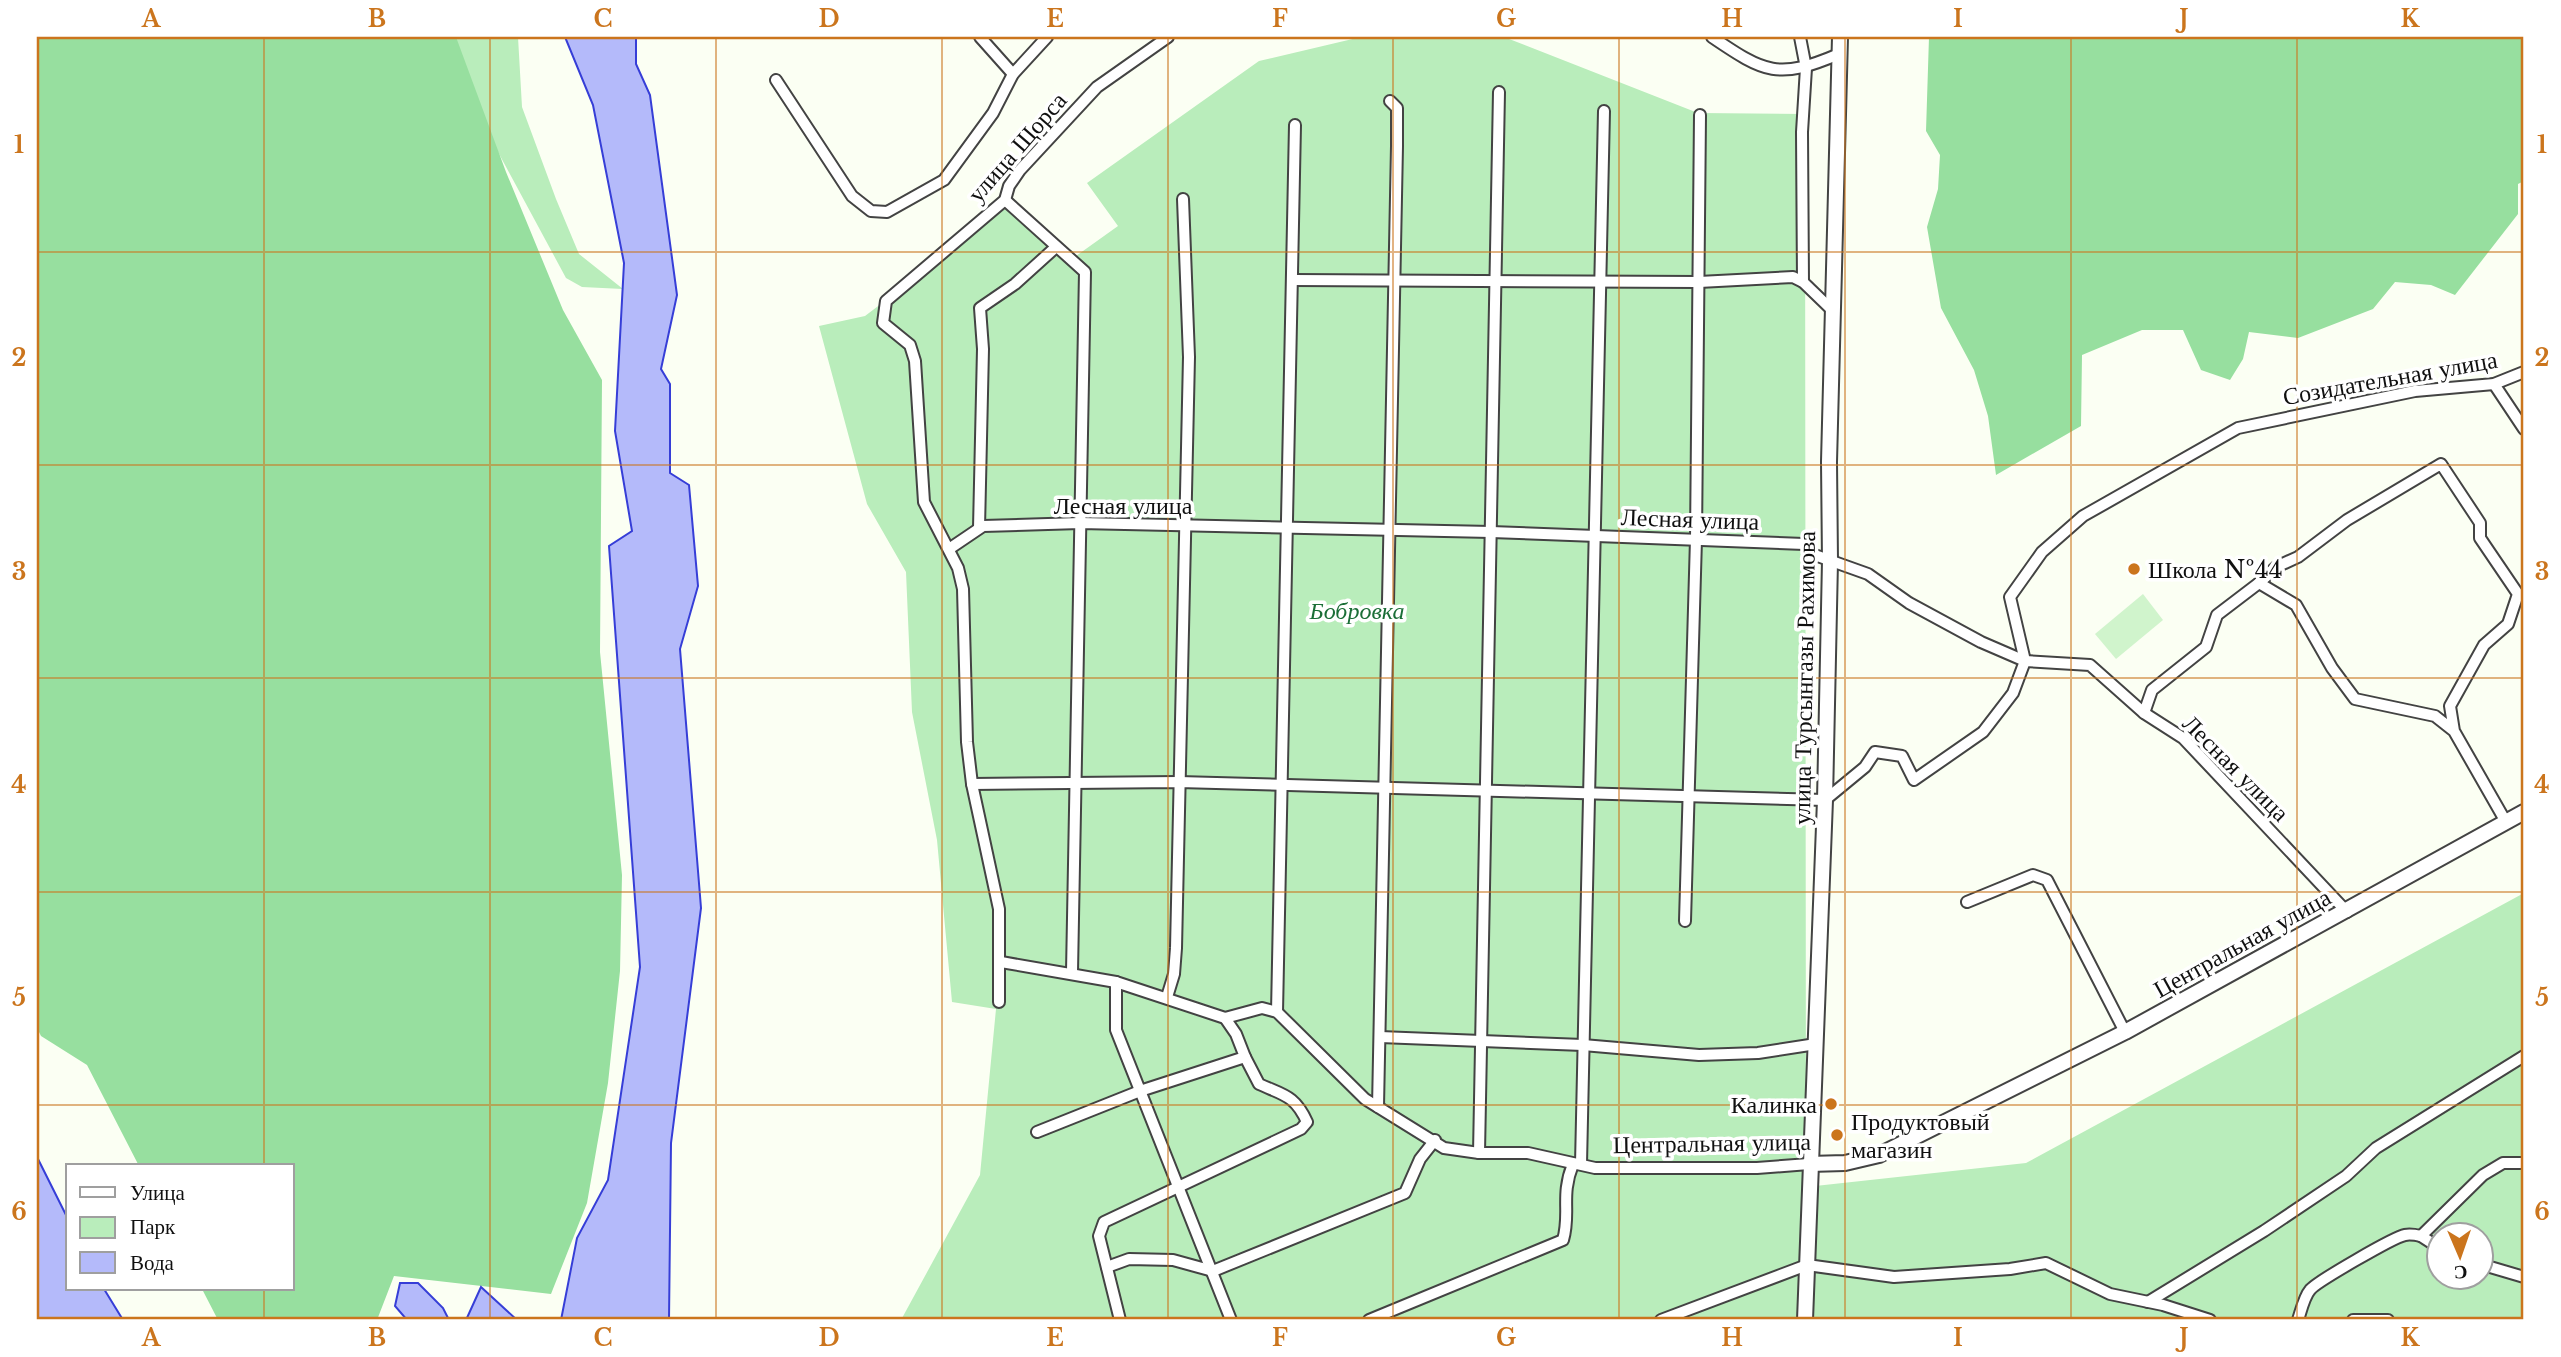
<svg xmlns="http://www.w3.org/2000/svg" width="2561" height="1357" font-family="'Libre Baskerville',serif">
  <rect width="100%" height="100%" fill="#fbfff3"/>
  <g fill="#b9edbb" fill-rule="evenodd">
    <polygon points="451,37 518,37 522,107 556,199 579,254 623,289 582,287 566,278 484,126"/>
    <path d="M1361,37h143l194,76 107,1 1,1073 220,-24 498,-270v427h-1623l79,-145 16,-166 -44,-7 -15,-162 -25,-128 -6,-140 -39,-68 -48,-178 46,-10 58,-44 84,-72 62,61 49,-35 -31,-43 172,-122zM2438,1234h42v42h-42z"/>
  </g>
  <g fill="#97df9f">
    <polygon points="37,37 456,37 506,172 563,310 602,380 600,652 622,875 620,971 608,1083 587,1203 551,1294 394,1276 377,1320 218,1320 202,1289 292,1289 292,1166 139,1166 87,1065 41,1036 37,1028"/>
    <polygon points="1929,37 2524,37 2524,181 2518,184 2518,214 2455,295 2431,285 2395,282 2373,309 2298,338 2249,332 2243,359 2230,380 2201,370 2183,330 2142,330 2082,355 2081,426 1996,475 1988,416 1974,370 1941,308 1927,227 1938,189 1940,155 1926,131"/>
  </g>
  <polygon fill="#d0f4cc" points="2143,594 2163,620 2116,659 2095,634"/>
  <g fill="#b4bafa" stroke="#363ed7" stroke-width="2">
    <polygon points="565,37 636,37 636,64 650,95 677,295 661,369 670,384 670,473 689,485 698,586 680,649 701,908 671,1143 669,1320 561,1320 577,1238 608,1180 640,967 609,546 632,531 615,431 624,263 593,105"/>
    <polygon points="37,1157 68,1219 68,1289 104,1289 123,1320 37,1320"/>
    <polygon points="400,1283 418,1283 443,1308 449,1320 407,1320 395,1306"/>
    <polygon points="481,1287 517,1320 466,1320"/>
  </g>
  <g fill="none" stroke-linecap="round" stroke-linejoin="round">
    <defs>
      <g id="minor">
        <polyline points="980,37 1013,74"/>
        <path d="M1712,37c53,36 66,43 127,17"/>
        <polyline points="1800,37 1806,68 1802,132 1803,282"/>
        <polyline points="776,80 852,196 871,211 887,212 944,180 993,113 1013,74 1047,37"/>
        <polyline points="1005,200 1085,272 1072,972"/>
        <polyline points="1293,280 1699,282 1793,277 1803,282 1832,310"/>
        <polyline points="2494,384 2524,429"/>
        <polyline points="979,528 983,349 980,308 1015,284 1056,247"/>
        <polyline points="949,549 983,526 1080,523 1491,532 1804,544 1812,554 1868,574 1909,603 1981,642 2025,661 2090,665 2144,713 2183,738 2347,912"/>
        <polyline points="2144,713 2152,690 2206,647 2217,615 2259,583"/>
        <polyline points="2454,731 2450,706 2484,645 2508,624 2518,594 2480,538 2480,523 2441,464 2347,520 2298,557 2276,567 2259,583 2296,605 2332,668 2355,699 2435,716 2454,731 2506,822"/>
        <polyline points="972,784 1179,782 1825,800 1865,767 1875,752 1902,756 1914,780 1983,732 2013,693 2025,661 2010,597 2042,552 2083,516 2238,428 2415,391 2494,384 2524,372"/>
        <polyline points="1967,902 2033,875 2047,880 2125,1032"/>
        <polyline points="1685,921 1696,539 1700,115"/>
        <polyline points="1001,962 1116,982 1225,1018 1262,1008 1277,1012 1365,1099 1444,1148 1479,1153 1528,1153 1595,1168 1757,1168 1809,1164"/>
        <polyline points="1116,982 1116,1030 1231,1320"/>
        <polyline points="1167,997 1174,974 1176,948 1189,357 1183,199"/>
        <polyline points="999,1002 999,909 972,784 967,742 963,589 958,568 924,502 915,361 910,345 883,323 886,301 1005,200 1009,186 1020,170 1097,87 1168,37"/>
        <polyline points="1277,1012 1295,125"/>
        <polyline points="1380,1037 1583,1045 1699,1055 1758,1053 1816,1044"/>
        <polyline points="1378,1107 1397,146 1397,108 1390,101"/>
        <polyline points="1037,1132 1140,1091 1245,1057 1236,1034 1225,1018"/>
        <polyline points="1479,1153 1499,92"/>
        <polyline points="1581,1164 1604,111"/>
        <polyline points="2421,1236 2438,1247"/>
        <polyline points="2480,1264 2524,1277"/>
        <polyline points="1107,1267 1129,1259 1173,1260 1213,1271 1405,1193 1420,1159 1435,1140"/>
        <polyline points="2148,1302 2264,1231 2346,1176 2376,1148 2524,1056"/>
        <path d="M1120,1320l-21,-84 5,-14 197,-93 6,-7c-12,-27 -24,-27 -48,-38l-14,-27"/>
        <path d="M1369,1320l194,-80c8,-27 -3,-44 10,-76"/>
        <polyline points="1661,1320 1807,1265 1894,1277 2010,1269 2046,1263 2110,1294 2163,1305 2210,1320"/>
        <path d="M2298,1320c3,-9 6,-23 12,-30 6,-8 84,-53 95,-55 5,-1 11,0 16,1l62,-61 20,-12h21"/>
        <polyline points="2353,1320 2388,1320"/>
      </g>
      <g id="tertiary">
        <polyline points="1809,1164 1845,1163 1879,1155 2125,1032 2524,812"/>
        <polyline points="1805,1320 1825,800 1830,561 1829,462 1840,37"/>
      </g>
    </defs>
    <use href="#minor" stroke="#434343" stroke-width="14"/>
    <use href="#tertiary" stroke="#434343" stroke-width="18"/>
    <use href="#minor" stroke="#fff" stroke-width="10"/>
    <use href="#tertiary" stroke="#fff" stroke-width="14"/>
  </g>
  <path fill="none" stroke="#cb751d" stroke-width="2" stroke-opacity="0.55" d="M264,37v1129M490,37v1283M716,37v1283M942,37v1283M1168,37v1283M1393,37v1283M1619,37v1283M1845,37v1283M2071,37v1283M2297,37v1283M37,252h2487M37,465h2487M37,678h2487M37,892h2487M37,1105h2487M264,1289v31"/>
  <g fill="#cb751d" stroke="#fff" stroke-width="2.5">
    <circle cx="2134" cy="569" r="7"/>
    <circle cx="1831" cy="1104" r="7"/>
    <circle cx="1837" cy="1135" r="7"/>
  </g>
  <g text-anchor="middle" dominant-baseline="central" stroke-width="7" stroke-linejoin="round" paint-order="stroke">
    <g font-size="24" fill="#101010" stroke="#fff">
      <text transform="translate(1017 147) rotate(-49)">улица Щорса</text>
      <text transform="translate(2390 378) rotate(-10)">Созидательная улица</text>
      <text x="1123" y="505">Лесная улица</text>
      <text transform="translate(1690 519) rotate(2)">Лесная улица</text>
      <text transform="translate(1804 678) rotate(-89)">улица Турсынгазы Рахимова</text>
      <text transform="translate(2236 768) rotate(45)">Лесная улица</text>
      <text transform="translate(2242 943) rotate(-29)">Центральная улица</text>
      <text transform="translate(1712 1143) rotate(-1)">Центральная улица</text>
    </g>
    <g font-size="24" fill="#101010" stroke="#fff" text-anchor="start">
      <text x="2148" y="569">Школа №44</text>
      <text x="1817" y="1104" text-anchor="end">Калинка</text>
      <text x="1851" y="1121">Продуктовый<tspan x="1851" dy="28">магазин</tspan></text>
    </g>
    <g font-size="24" font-style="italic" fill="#1b6e37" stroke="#fff">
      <text x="1357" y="610">Бобровка</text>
    </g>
  </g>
  <rect width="2561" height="1357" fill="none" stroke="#ffffff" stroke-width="77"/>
  <rect x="66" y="1164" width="228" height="126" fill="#ffffff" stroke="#9f9f9f" stroke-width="2"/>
  <rect x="80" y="1187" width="35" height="10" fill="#ffffff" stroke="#9f9f9f" stroke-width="2"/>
  <text x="130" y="1200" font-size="21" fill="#101010">Улица</text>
  <rect x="80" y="1217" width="35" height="21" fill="#b9edbb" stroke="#9f9f9f" stroke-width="2"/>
  <text x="130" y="1234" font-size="21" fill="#101010">Парк</text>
  <rect x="80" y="1252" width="35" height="21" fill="#b4bafa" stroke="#9f9f9f" stroke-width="2"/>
  <text x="130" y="1270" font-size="21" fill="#101010">Вода</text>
  <g transform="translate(2460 1256) rotate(178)"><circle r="33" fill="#ffffff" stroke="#9f9f9f" stroke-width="2"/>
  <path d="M0-5L12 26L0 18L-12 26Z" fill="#cb751d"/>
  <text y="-10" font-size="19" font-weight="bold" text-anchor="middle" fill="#101010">С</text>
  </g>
  <rect x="38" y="38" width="2484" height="1280" fill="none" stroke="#cb751d" stroke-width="2.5"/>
  <g font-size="23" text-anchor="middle" font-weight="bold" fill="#cb751d">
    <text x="151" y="27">A</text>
    <text x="377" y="27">B</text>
    <text x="603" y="27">C</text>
    <text x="829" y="27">D</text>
    <text x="1055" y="27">E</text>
    <text x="1280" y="27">F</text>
    <text x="1506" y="27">G</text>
    <text x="1732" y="27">H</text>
    <text x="1958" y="27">I</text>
    <text x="2184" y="27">J</text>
    <text x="2410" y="27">K</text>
    <text x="19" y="153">1</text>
    <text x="2542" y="153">1</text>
    <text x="19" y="366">2</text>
    <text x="2542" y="366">2</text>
    <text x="19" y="580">3</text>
    <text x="2542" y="580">3</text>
    <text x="19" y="793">4</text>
    <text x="2542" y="793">4</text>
    <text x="19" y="1006">5</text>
    <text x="2542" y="1006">5</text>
    <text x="19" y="1220">6</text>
    <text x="2542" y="1220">6</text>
    <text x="151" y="1346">A</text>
    <text x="377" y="1346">B</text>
    <text x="603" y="1346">C</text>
    <text x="829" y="1346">D</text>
    <text x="1055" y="1346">E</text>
    <text x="1280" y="1346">F</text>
    <text x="1506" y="1346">G</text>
    <text x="1732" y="1346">H</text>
    <text x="1958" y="1346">I</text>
    <text x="2184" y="1346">J</text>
    <text x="2410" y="1346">K</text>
  </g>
</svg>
